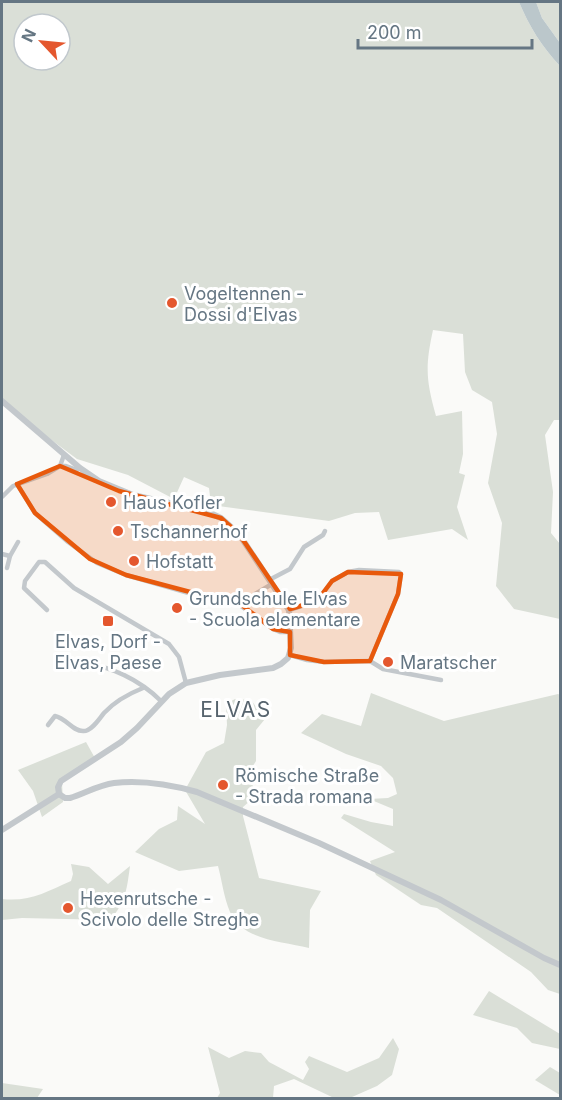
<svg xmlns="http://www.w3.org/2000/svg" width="562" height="1100" font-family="Inter,sans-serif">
  <rect width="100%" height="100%" fill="#fafaf8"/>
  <g fill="#dadfd7" fill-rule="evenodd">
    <path d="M2,2h517c10,24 23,45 41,64v354h-6l-9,15 8,57 -2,41 9,11v75l-46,-10 -18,-23 6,-63 -14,-40 9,-49 -5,-32 -20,-12 -7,-18 -2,-38 -30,-4c-8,37 -7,50 3,86l26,-5 1,43 -4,19 6,2 -8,32 11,33 -16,-11 -64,11 -9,-28 -24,1 -26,8 -118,-16 -2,-17 -25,-11 -10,22 -46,-24 -51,-16 -75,-56zM24,24h36v36h-36z"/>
    <polygon points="536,2 560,2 560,43 542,18"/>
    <polygon points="371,693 444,721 558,694 560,695 560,994 548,990 531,972 437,908 421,905 376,875 370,861 395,852 341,818 344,814 371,822 393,826 393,809 369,799 388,798 397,794 393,778 381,766 346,754 301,733 322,714 361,726"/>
    <path d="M235,699l16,1 14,19 -9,11v31l-10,16 11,14v4l-14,12v9l16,62 62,13 -11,19 -1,38c-27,-7 -66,-7 -79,-36 -6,-14 -8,-31 -12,-46l-39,5 -44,-19 24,-23 18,-9 1,-14 27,18 -20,-34 21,-38 18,-9 3,-18 -1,-21z"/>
    <polygon points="86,742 96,760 62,783 63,802 42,817 33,791 18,770"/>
    <path d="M71,864l18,3 19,17 22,-18c-3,22 -4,36 -20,54l-88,-2 -20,2v-21c28,3 44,-7 69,-18l2,-7z"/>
    <polygon points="489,991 560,1034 560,1049 532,1043 517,1028 473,1015"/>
    <polygon points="393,1038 399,1049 392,1075 377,1086 352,1097 334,1098 294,1079 274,1086 273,1098 217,1098 220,1093 208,1047 229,1058 245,1051 261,1053 269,1062 303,1080 309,1069 305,1062 309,1056 347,1072 379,1058"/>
    <polygon points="550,1067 560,1073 560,1095 535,1080"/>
    <polygon points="2,1083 43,1089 37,1098 2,1098"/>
  </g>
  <path fill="#bbc7cb" d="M519,2h17l6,16 18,25v23c-18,-19 -31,-40 -41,-64z"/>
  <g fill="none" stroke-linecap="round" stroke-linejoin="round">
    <g stroke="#c3c8cc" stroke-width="4.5">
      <polyline points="60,466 64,455"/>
      <polyline points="17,484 35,513 68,542 97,563 126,575 199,596 238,604 273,629 280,632 290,632"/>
      <polyline points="2,497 13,486 47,474 60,466 66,466 77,470 80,468"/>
      <polyline points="2,554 10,556 18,542"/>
      <polyline points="7,568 10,556"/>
      <polyline points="269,580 290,569 304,547 323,535 325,531"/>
      <polyline points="243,606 255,594 272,584"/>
      <polyline points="47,610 24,588 25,581 39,562 45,562 74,588 169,644 179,657 186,683"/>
      <polyline points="289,610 317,601 332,581 348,572 359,570 399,572 401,574 398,594 370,661"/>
      <polyline points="290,655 307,660 324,662 370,661 383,669 441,680"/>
      <path d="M77,661c32,5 61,17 84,40"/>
      <path d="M48,725l7,-9c11,2 17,15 28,15 8,1 16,-12 21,-18 11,-12 24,-19 39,-25"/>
    </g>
    <g stroke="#c3c8cc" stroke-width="6">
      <polyline points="2,401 80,468 99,481 133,495 206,511 221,518 239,534 289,610 291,648 288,658 281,664 273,668 220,675 186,683 169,694 137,728 121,742 61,781 58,787 59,794"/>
      <path d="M59,794l6,4h5c14,-4 28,-13 44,-15 27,-3 58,2 83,9l122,51 122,57 103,58 16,7"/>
      <polyline points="2,830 59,794"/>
    </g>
  </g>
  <path fill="#e8590c" fill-opacity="0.2" stroke="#e8590c" stroke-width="4.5" stroke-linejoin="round" d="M60,466l59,25 102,27 18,16 51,75 27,-8 15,-20 16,-9 53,2 -3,20 -28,67 -46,1 -34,-7v-23l-17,-3 -30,-23 -117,-31 -36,-16 -55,-46 -18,-29z"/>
  <g fill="#e4572e" stroke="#fff" stroke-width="2">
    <circle cx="172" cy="303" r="6"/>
    <circle cx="111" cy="502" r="6"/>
    <circle cx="118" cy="531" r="6"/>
    <circle cx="134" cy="561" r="6"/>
    <circle cx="177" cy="608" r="6"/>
    <rect x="102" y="615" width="12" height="12" rx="3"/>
    <circle cx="388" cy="662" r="6"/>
    <circle cx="223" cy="785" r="6"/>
    <circle cx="68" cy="908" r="6"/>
  </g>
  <g text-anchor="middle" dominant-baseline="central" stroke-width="6" stroke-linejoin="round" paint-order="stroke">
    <g font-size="18" fill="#657683" stroke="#fff" text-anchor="start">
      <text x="184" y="293">Vogeltennen -<tspan x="184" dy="21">Dossi d'Elvas</tspan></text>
      <text x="123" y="502">Haus Kofler</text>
      <text x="130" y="531">Tschannerhof</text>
      <text x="146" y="561">Hofstatt</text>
      <text x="189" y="598">Grundschule Elvas<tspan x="189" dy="21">- Scuola elementare</tspan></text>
      <text x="108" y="641" text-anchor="middle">Elvas, Dorf -<tspan x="108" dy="21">Elvas, Paese</tspan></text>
      <text x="400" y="662">Maratscher</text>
      <text x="235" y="775">Römische Straße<tspan x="235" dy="21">- Strada romana</tspan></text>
      <text x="80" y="898">Hexenrutsche -<tspan x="80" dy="21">Scivolo delle Streghe</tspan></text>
    </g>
    <g font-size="21" letter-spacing="1.5" fill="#57646e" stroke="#fff">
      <text x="236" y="709">ELVAS</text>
    </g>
  </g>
  <rect width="562" height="1100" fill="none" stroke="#657683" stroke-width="6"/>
  <g transform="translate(42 42) rotate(296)"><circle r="28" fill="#ffffff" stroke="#c1c8cd" stroke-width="1.5"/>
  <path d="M0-4.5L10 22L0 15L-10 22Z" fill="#e4572e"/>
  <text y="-9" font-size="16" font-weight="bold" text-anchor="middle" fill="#657683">N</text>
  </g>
  <path d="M358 39v9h174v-9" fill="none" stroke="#657683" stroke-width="3"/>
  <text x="367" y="39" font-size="18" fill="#657683" stroke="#ffffff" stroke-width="4.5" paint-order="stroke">200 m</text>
</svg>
